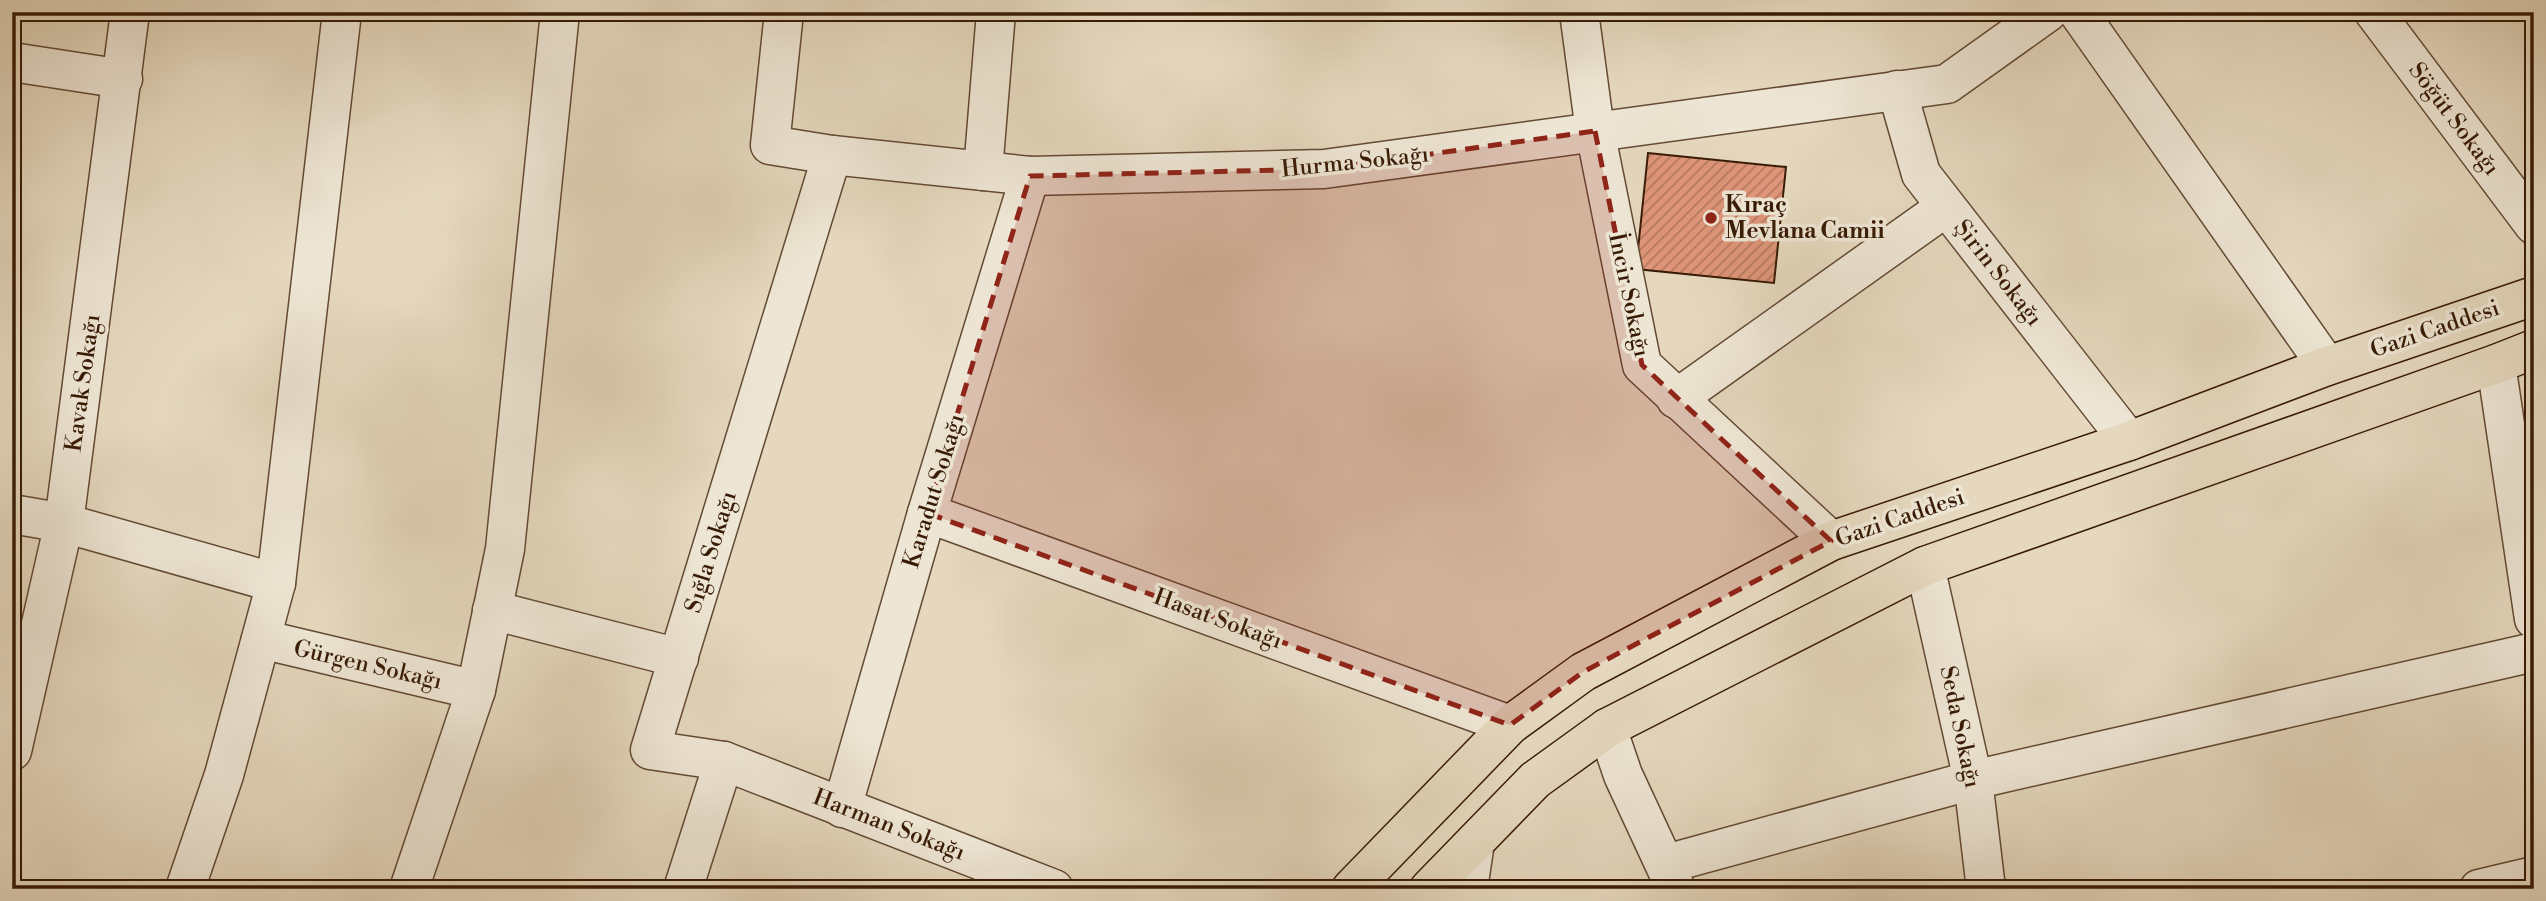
<svg xmlns="http://www.w3.org/2000/svg" width="2546" height="901" font-family="'Libre Bodoni',serif">
  <defs>
    <pattern id="building-hatch" width="6" height="6" patternUnits="userSpaceOnUse" patternTransform="scale(1.75)"><rect width="6" height="6" fill="#df9579"/><path d="M-1 1l2-2M0 6l6-6M5 7l2-2" fill="none" stroke="#b67961"/></pattern>
  </defs>
  <rect width="100%" height="100%" fill="#e5d8be"/>
  <filter id="stains"><feTurbulence type="fractalNoise" baseFrequency=".00286" numOctaves="4"/><feColorMatrix values="0 0 0 0 .2 0 0 0 0 .09 0 0 0 0 .02 0 0 0 .5 -.17"/></filter>
  <radialGradient id="worn" r=".72"><stop offset=".6" stop-color="#630" stop-opacity="0"/><stop offset="1" stop-color="#630" stop-opacity=".3"/></radialGradient>
  <polygon fill="url(#building-hatch)" stroke="#381b05" stroke-width="2" points="1648,153 1786,167 1774,283 1636,269"/>
  <g fill="none" stroke-linecap="round" stroke-linejoin="round">
    <defs>
      <g id="minor">
        <polyline points="784,12 770,145 832,155 1030,176 1324,169 1947,84 2048,12"/>
        <polyline points="1579,12 1595,131 1642,365 1831,541"/>
        <polyline points="2078,12 2327,366"/>
        <polyline points="2374,12 2534,225"/>
        <polyline points="12,62 123,79"/>
        <polyline points="1897,90 1921,174 2129,441"/>
        <polyline points="983,171 996,12"/>
        <polyline points="2496,364 2534,619"/>
        <polyline points="1676,399 1946,207"/>
        <polyline points="927,513 1510,725"/>
        <polyline points="12,514 64,523 276,583"/>
        <polyline points="1925,566 1973,780 1986,889"/>
        <polyline points="492,610 679,658"/>
        <polyline points="261,639 476,690"/>
        <polyline points="1607,728 1623,775 1675,887"/>
        <polyline points="12,751 64,523 130,12"/>
        <polyline points="724,761 1054,889"/>
        <polyline points="842,808 927,513 1030,176"/>
        <polyline points="1666,864 1973,780 2534,652"/>
        <polyline points="185,889 224,775 276,583 342,12"/>
        <polyline points="409,889 476,690 505,549 560,12"/>
        <polyline points="683,889 724,761 650,750 832,155"/>
        <polyline points="1468,889 1475,842"/>
        <polyline points="2479,889 2534,876"/>
      </g>
      <g id="major">
        <polyline points="1351,889 1510,725 1583,672 1831,541 2129,441 2327,366 2534,296"/>
        <polyline points="1429,889 1535,780 1607,728 1925,566 2496,364 2534,349"/>
      </g>
    </defs>
    <use href="#minor" stroke="#634a33" stroke-width="41"/>
    <use href="#major" stroke="#381b05" stroke-width="41"/>
    <use href="#minor" stroke="#eee6d5" stroke-width="38"/>
    <use href="#major" stroke="#e5d8be" stroke-width="38"/>
  </g>
  <path fill="#8f2418" fill-opacity="0.2" stroke="#8f2418" stroke-width="5" stroke-dasharray="14 9" stroke-linejoin="round" d="M1595,131l47,234 189,176 -248,131 -73,53 -583,-212 103,-337 294,-7z"/>
  <circle fill="#8f2418" stroke="#eee6d5" stroke-width="2.5" cx="1711" cy="218" r="7"/>
  <g text-anchor="middle" dominant-baseline="central" stroke-width="7" stroke-linejoin="round" paint-order="stroke">
    <g font-size="23" fill="#381b05" stroke="#eee6d5">
      <text transform="translate(2454 119) rotate(53)">Söğüt Sokağı</text>
      <text transform="translate(1355 162) rotate(-6)">Hurma Sokağı</text>
      <text transform="translate(1998 273) rotate(52)">Şirin Sokağı</text>
      <text transform="translate(1629 295) rotate(78)">İncir Sokağı</text>
      <text transform="translate(2435 329) rotate(-19)">Gazi Caddesi</text>
      <text transform="translate(83 383) rotate(-82)">Kavak Sokağı</text>
      <text transform="translate(934 491) rotate(-73)">Karadut Sokağı</text>
      <text transform="translate(1900 518) rotate(-19)">Gazi Caddesi</text>
      <text transform="translate(711 552) rotate(-73)">Sığla Sokağı</text>
      <text transform="translate(1218 619) rotate(20)">Hasat Sokağı</text>
      <text transform="translate(368 665) rotate(13)">Gürgen Sokağı</text>
      <text transform="translate(1960 727) rotate(78)">Seda Sokağı</text>
      <text transform="translate(889 825) rotate(21)">Harman Sokağı</text>
    </g>
    <g font-size="23" font-weight="bold" fill="#381b05" stroke="#eee6d5" text-anchor="start">
      <text x="1725" y="205">Kıraç<tspan x="1725" dy="26">Mevlana Camii</tspan></text>
    </g>
  </g>
  <rect width="2546" height="901" fill="none" stroke="#e5d8be" stroke-width="42"/>
  <rect x="14" y="14" width="2518" height="873" fill="none" stroke="#381b05" stroke-width="3.5"/>
  <rect x="21" y="21" width="2504" height="859" fill="none" stroke="#381b05" stroke-width="2"/>
  <rect width="100%" height="100%" filter="url(#stains)"/>
  <rect width="100%" height="100%" fill="url(#worn)"/>
</svg>
